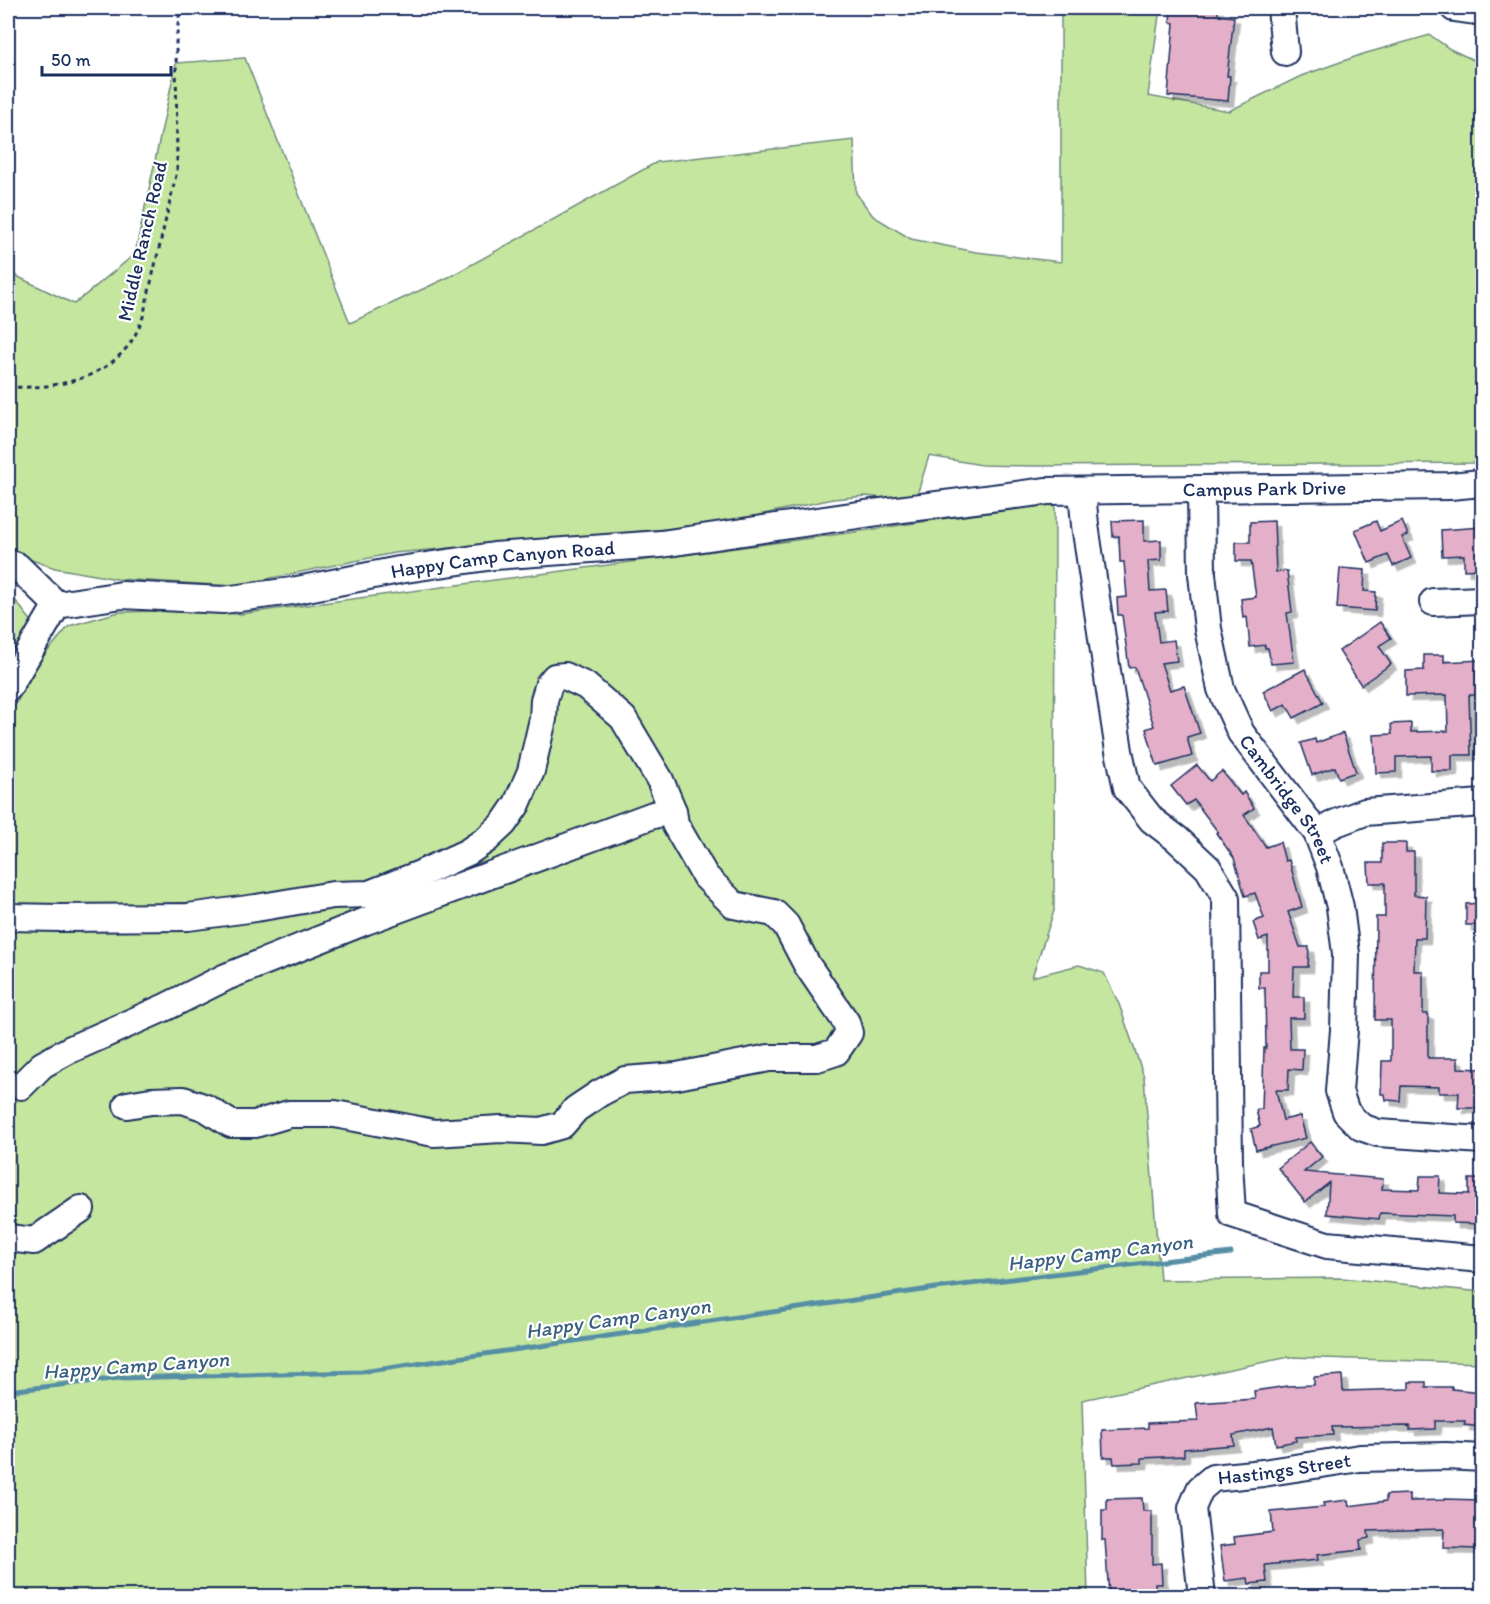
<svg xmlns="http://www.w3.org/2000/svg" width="1490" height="1604" font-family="Itim,sans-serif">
  <defs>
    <filter id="shadow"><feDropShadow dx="5.5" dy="5.5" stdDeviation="0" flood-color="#0004"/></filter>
  </defs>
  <rect width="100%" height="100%" fill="#fff"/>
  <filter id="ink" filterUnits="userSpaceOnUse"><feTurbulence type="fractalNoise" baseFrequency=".0167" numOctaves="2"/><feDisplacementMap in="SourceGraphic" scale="12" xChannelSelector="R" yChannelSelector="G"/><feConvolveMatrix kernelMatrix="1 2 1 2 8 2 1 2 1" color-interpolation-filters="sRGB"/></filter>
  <g filter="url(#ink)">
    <g fill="#c5e69f" stroke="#708a7e" stroke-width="1.5">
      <polygon points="1061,8 1160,8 1148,96 1229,111 1301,76 1363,54 1430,35 1450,49 1482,64 1482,463 1031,466 982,465 929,456 917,495 899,500 866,496 833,499 712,525 394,553 232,586 117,579 55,568 8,552 8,272 74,304 135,254 176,63 245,58 350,323 451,276 657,162 854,140 856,193 873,216 911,239 976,252 1061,262"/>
      <polygon points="1041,504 1055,506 1054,911 1032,977 1079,965 1104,973 1119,1004 1144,1077 1160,1280 1342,1278 1482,1292 1482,1363 1289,1357 1082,1400 1088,1596 8,1596 8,719 37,664 69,626 119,612 161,611 240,614 848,533"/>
      <polygon points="8,591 36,627 8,679"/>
    </g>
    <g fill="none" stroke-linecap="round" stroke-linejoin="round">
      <polyline stroke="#568fa5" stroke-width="5" points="8,1391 120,1378 362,1372 936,1288 1231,1253"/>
    </g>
    <g fill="#e4afc9" stroke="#1b2f5e" stroke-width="1.5" filter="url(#shadow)">
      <polygon points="1171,8 1218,8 1218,15 1234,17 1227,76 1230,76 1228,101 1168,96 1174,23 1170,22"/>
      <polygon points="1144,520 1144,541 1161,540 1161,560 1148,561 1150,591 1166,590 1168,611 1155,612 1159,642 1174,640 1177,661 1161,663 1170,690 1184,686 1200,733 1187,737 1192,756 1157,766 1146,729 1154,726 1135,667 1129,668 1122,615 1118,615 1117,598 1127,597 1124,562 1120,562 1119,536 1113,537 1112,521"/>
      <polygon points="1274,521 1276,572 1287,571 1292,612 1287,613 1294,662 1271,664 1268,648 1265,648 1265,645 1250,647 1247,617 1243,618 1241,599 1256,597 1251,561 1236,561 1236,542 1250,542 1250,522"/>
      <polygon points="1376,521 1380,531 1402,521 1408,535 1402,537 1411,558 1393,566 1388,555 1369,563 1355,530"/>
      <polygon points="1482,527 1482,569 1464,570 1464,555 1442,556 1441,530"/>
      <polygon points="1340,568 1365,570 1364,591 1376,592 1375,611 1337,608"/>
      <polygon points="1380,622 1391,638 1379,646 1391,664 1361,685 1339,651"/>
      <polygon points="1424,655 1444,655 1444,662 1482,660 1482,684 1477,684 1478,695 1469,695 1471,755 1452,755 1452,771 1431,771 1431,756 1396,757 1396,772 1376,773 1374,735 1392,734 1391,724 1411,723 1411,732 1448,731 1447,695 1406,696 1406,671 1424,670"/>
      <polygon points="1305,669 1323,703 1294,718 1286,704 1273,711 1263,691"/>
      <polygon points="1343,733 1356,772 1339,778 1335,767 1312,775 1301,743 1315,739 1316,743"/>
      <polygon points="1197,765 1210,781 1222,771 1241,795 1244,792 1254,808 1244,815 1266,847 1280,842 1285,861 1289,860 1302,907 1288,912 1300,947 1309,947 1308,967 1294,967 1293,997 1304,997 1304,1018 1289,1018 1290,1049 1303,1049 1302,1070 1289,1069 1288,1090 1276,1090 1283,1120 1300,1116 1306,1138 1256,1150 1251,1129 1260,1126 1256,1110 1262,1109 1264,1048 1266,1048 1265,988 1259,988 1259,971 1268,971 1268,937 1259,940 1253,922 1264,918 1255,893 1245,896 1234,858 1216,833 1218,832 1194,800 1186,805 1171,786"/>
      <polygon points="1382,843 1406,843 1406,852 1414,852 1414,895 1426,896 1425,938 1415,938 1414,971 1423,971 1423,1014 1428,1014 1428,1058 1458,1058 1458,1068 1481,1069 1480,1108 1458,1108 1459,1093 1439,1093 1439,1087 1401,1086 1400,1101 1386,1100 1385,1094 1381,1094 1382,1061 1391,1061 1391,1020 1375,1020 1376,917 1385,917 1385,883 1369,883 1368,863 1382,863"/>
      <polygon points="1482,903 1482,925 1466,925 1466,904"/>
      <polygon points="1310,1142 1322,1157 1304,1172 1383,1179 1382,1189 1419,1190 1420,1176 1440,1176 1439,1193 1469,1194 1469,1179 1482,1179 1482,1224 1453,1223 1453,1216 1380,1213 1379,1219 1327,1214 1329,1183 1305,1202 1278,1168"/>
      <polygon points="1342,1375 1343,1391 1409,1389 1409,1382 1426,1382 1426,1387 1452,1387 1452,1389 1482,1392 1482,1427 1464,1425 1465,1421 1435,1421 1435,1429 1410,1430 1410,1426 1332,1427 1333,1435 1296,1437 1296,1441 1276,1445 1273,1427 1233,1435 1234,1445 1184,1449 1184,1456 1142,1458 1142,1463 1114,1464 1113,1457 1103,1457 1102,1430 1148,1428 1148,1423 1198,1421 1196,1403 1255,1399 1254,1391 1287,1386 1314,1385 1314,1377"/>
      <polygon points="1410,1494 1410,1501 1444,1500 1444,1499 1482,1500 1482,1538 1478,1538 1478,1549 1443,1548 1444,1529 1368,1531 1369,1538 1360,1540 1361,1550 1317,1555 1318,1560 1265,1565 1267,1582 1249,1584 1248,1578 1225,1581 1220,1546 1235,1544 1234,1537 1273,1532 1271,1512 1324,1507 1323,1503 1348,1500 1349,1506 1386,1501 1386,1495"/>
      <polygon points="1142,1498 1143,1511 1152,1511 1152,1564 1161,1563 1162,1584 1155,1584 1156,1596 1109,1596 1105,1540 1102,1540 1102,1510 1107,1510 1107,1499"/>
    </g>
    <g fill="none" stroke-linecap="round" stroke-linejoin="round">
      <defs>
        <g id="minor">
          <polyline points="1281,8 1285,52"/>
          <polyline points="1454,8 1482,12"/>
          <path id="s1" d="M1201,490l1,84 6,55 13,60 20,44 76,100 13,34 10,40 6,47 -2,76 -5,61 7,21 15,15 17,6 104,7"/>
          <polyline points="1082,491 1085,525 1119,751 1127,788 1152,820 1177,839 1208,868 1226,898 1229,1163 1232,1214 1327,1245 1482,1259"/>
          <polyline points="8,563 17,566 57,605"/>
          <polyline points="1433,602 1482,600"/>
          <path id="s2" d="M57,605l65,-10 101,5 69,-9 107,-21 95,-14 167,-12 211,-31 175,-22 403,-5 32,-3"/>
          <polyline points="8,688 57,605"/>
          <polyline points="1317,833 1336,823 1365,812 1482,803"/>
          <polyline points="8,917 60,918 188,917 256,908 333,895 369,894 420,874 468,852 487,839 504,823 517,804 531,771 543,719 544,700 549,684 555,677 565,676 586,686 623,718 660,780 673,811 675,824 705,876 734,905 774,913 786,925 807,965 846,1022 849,1033 836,1052 817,1058 769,1058 677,1076 625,1080 600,1093 576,1109 562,1125 541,1131 501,1129 434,1133 335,1114 289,1114 255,1124 231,1124 206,1108 183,1100 151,1101 127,1105"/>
          <polyline points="21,1086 42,1065 69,1050 166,1007 226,977 366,921 653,815 673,811"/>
          <polyline points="8,1238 34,1241 81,1209"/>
          <path id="s3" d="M1202,1596l-10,-88 8,-19 13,-11 50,-5 97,-15 86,-2 36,2"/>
        </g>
      </defs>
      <use href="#minor" stroke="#1b2f5e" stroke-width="30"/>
      <path stroke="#1b2f5e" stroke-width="3" stroke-dasharray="4.5 4.5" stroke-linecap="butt" d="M8,387c42,2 92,-5 120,-41 7,-9 11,-19 15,-29l34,-146 -1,-129 4,-34"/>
      <use href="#minor" stroke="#fff" stroke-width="26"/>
    </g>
  </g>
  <g text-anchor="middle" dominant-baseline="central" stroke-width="4.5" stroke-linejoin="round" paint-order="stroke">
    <g font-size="20" fill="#1b2f5e" stroke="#fff">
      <text transform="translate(142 241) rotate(-77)">Middle Ranch Road</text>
      <text stroke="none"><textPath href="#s2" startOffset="1216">Campus Park Drive</textPath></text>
      <text stroke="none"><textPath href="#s2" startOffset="450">Happy Camp Canyon Road</textPath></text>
      <text stroke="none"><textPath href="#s1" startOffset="330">Cambridge Street</textPath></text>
      <text stroke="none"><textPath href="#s3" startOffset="198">Hastings Street</textPath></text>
    </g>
    <g font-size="21" font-style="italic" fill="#395f81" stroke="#fff">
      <text transform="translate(1100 1252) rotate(-7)">Happy Camp Canyon</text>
      <text transform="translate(618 1318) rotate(-8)">Happy Camp Canyon</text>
      <text transform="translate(136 1365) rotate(-4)">Happy Camp Canyon</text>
    </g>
  </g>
  <rect width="1490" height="1604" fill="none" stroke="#fff" stroke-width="30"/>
  <rect x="15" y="15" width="1460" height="1574" fill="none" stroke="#1b2f5e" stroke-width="2" filter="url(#ink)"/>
  <path d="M42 66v9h129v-9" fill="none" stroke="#1b2f5e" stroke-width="3"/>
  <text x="51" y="66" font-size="18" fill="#1b2f5e" stroke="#ffffff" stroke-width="4.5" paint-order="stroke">50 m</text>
</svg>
